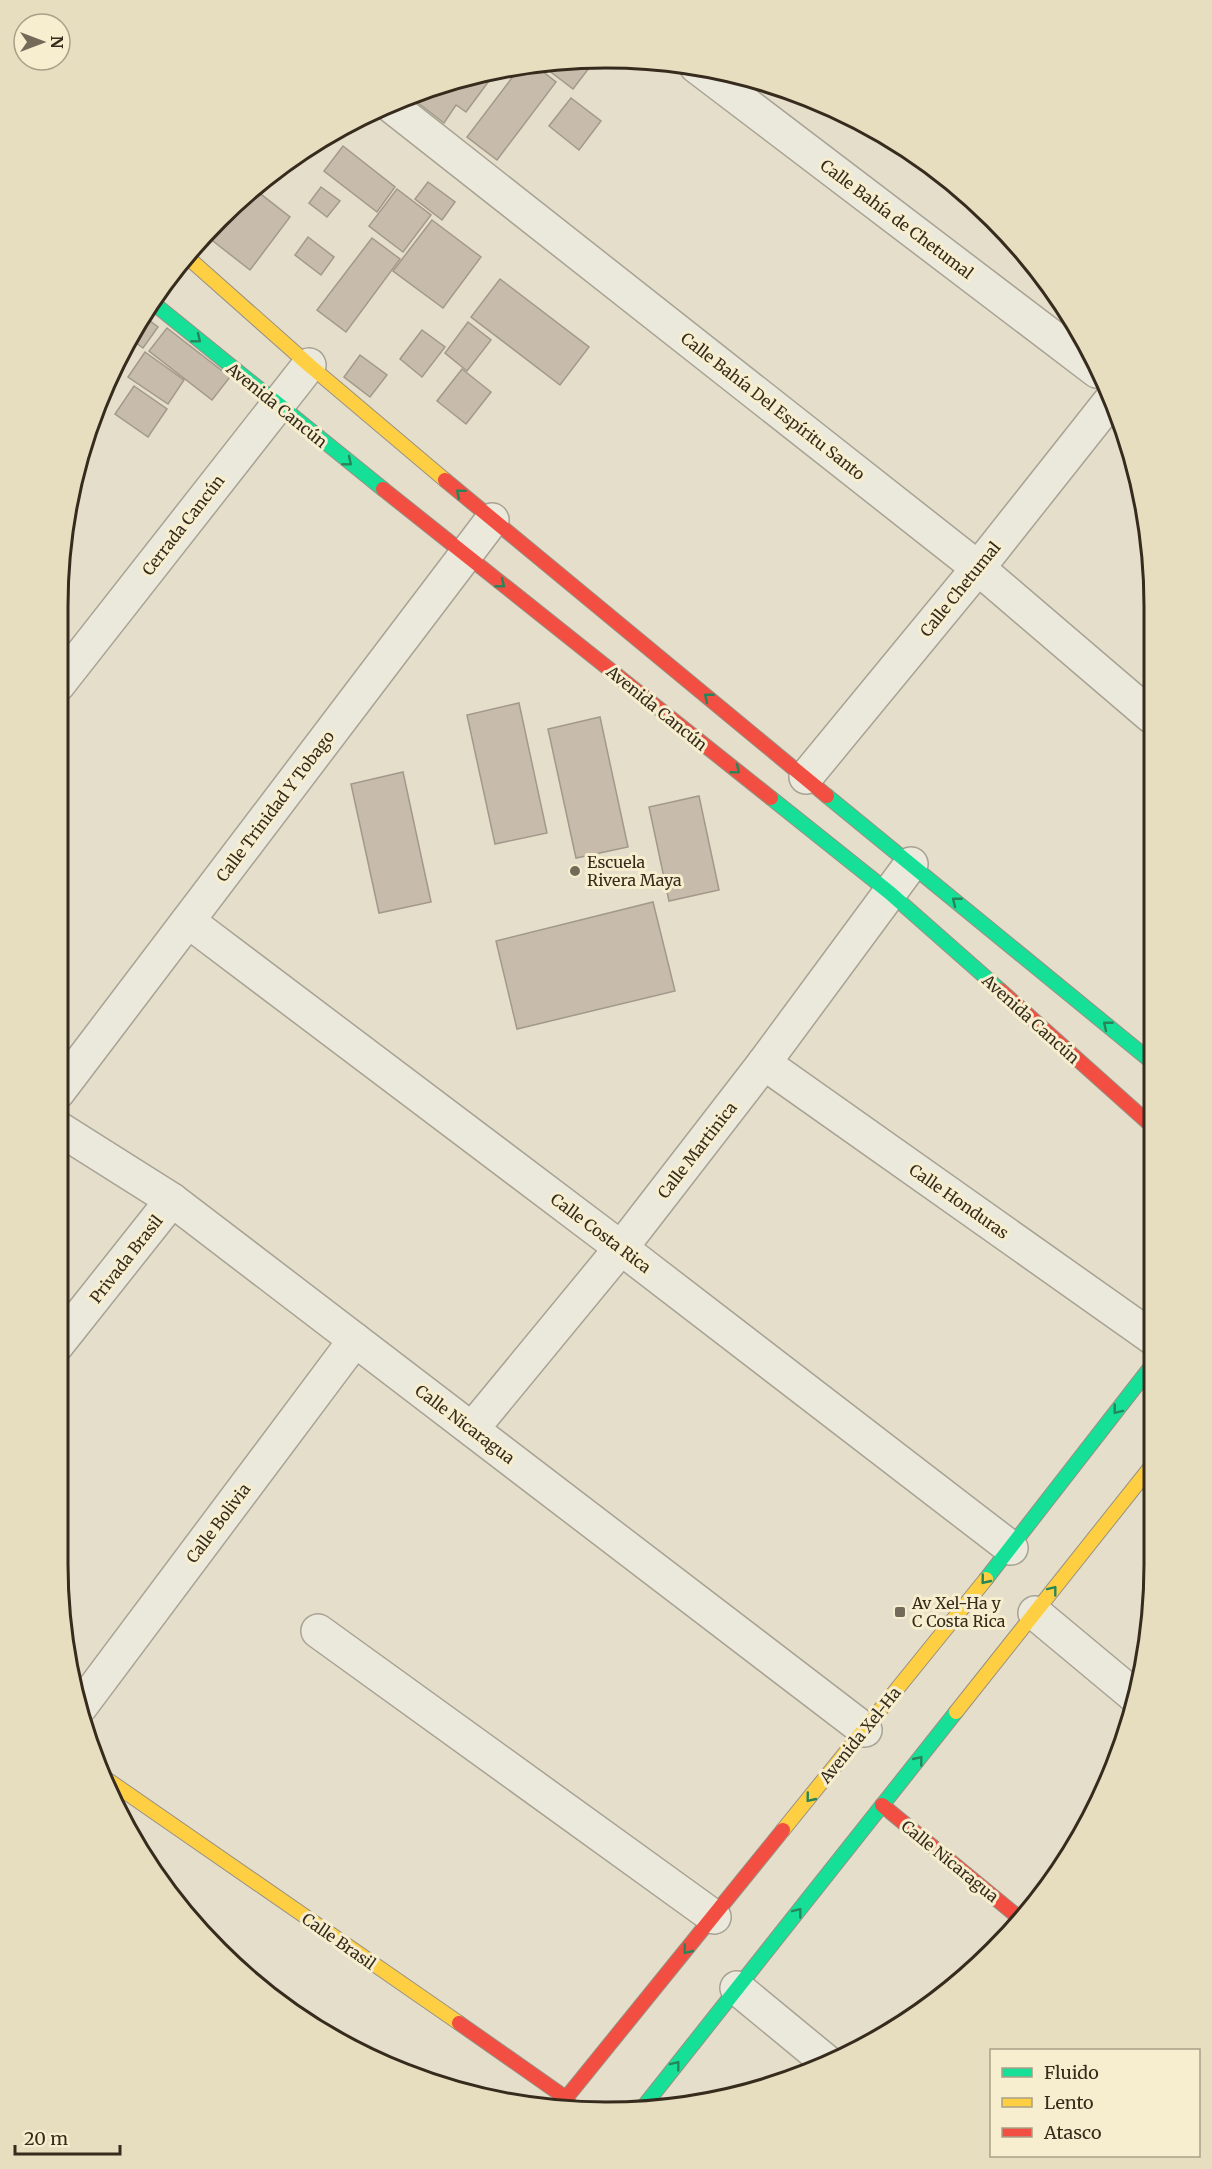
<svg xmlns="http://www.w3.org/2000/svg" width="1212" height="2169" font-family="Merriweather,serif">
  <rect width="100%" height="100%" fill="#e4deca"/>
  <g fill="#c7bcab" stroke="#a3998a" stroke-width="1.5">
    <polygon points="570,58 596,59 573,89 539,63"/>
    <polygon points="533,64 556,82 497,160 467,137 521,66"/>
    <polygon points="497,70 466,112 456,105 444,123 409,96 464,76"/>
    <polygon points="571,98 601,121 579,150 549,126"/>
    <polygon points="320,140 308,156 302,152"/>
    <polygon points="343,146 395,187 377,212 324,171"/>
    <polygon points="296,155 285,169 280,165"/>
    <polygon points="276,168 262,189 256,185 272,171"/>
    <polygon points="428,182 455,202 442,220 415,199"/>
    <polygon points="321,187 340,201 327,217 309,203"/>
    <polygon points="253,188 290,217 250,270 204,234"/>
    <polygon points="397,189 431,215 403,252 369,226"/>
    <polygon points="432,220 481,257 443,308 393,271"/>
    <polygon points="308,237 334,257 321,275 295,255"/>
    <polygon points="372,238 400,259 346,332 317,310"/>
    <polygon points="500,279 589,347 560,385 471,317"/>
    <polygon points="142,315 158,327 143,348 128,337"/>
    <polygon points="468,322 491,340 467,371 445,353"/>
    <polygon points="167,328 230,377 212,400 149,351"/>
    <polygon points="422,330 445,347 422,377 400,359"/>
    <polygon points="145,352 184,380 168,404 128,377"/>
    <polygon points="360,355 387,375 370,397 344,377"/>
    <polygon points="462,369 491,392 466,424 437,401"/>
    <polygon points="134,386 167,409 148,437 115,414"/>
    <polygon points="519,703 547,833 495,844 467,715"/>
    <polygon points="600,717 628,847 576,858 548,729"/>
    <polygon points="403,772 431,902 379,913 351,784"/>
    <polygon points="699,796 719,890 669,901 649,807"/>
    <polygon points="653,902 675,991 517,1029 496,941"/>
  </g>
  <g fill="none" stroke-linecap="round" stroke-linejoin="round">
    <defs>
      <g id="street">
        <polyline points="696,66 1097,371"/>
        <polyline points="389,104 978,568 1151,716"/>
        <polyline points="58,685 309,365"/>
        <polyline points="806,777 978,568 1111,400"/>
        <polyline points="188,921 621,1248 1011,1548"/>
        <polyline points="764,1063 1153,1338"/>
        <polyline points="58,1092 492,520"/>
        <polyline points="58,1128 172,1200 865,1730"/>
        <polyline points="57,1345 172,1200"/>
        <polyline points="472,1429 621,1248 764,1063 911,864"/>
        <polyline points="1035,1613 1137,1698"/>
        <polyline points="318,1631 714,1917"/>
        <polyline points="81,1706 355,1340"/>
        <polyline points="737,1988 828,2063"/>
      </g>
      <g id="fast">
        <polyline points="152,302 383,489"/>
        <polyline points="827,796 1152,1062"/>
        <polyline points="771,798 890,893 1000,990"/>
        <polyline points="986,1579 1153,1364"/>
        <polyline points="640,2111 956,1712"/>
      </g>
      <g id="slow">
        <polyline points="185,255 309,365 445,480"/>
        <polyline points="956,1712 1153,1464"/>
        <polyline points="108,1780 459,2023"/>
        <polyline points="783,1830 986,1579"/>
      </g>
      <g id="jam">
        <polyline points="445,480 827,796"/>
        <polyline points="383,489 771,798"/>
        <polyline points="1000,990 1152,1126"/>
        <polyline points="882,1805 1017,1916"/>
        <polyline points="459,2023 566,2098 569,2104"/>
        <polyline points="562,2103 783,1830"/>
      </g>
    </defs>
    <use href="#street" stroke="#a8a294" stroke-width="36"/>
    <use href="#fast" stroke="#989183" stroke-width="16"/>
    <use href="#slow" stroke="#989183" stroke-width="16"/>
    <use href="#jam" stroke="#989183" stroke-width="16"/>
    <use href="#street" stroke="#ebe8dc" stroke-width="33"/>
    <use href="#fast" stroke="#16e098" stroke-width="14"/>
    <use href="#slow" stroke="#ffcf43" stroke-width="14"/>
    <use href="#jam" stroke="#f24e42" stroke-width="14"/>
  </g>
  <defs><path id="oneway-chevron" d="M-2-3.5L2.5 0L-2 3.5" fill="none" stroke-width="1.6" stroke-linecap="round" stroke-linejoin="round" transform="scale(1.5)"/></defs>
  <g stroke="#26865a">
    <use href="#oneway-chevron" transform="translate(197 339) rotate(39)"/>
    <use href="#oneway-chevron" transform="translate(348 462) rotate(39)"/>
    <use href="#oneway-chevron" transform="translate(460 493) rotate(-140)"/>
    <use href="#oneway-chevron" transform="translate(501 584) rotate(39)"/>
    <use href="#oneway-chevron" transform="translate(708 697) rotate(-141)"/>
    <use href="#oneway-chevron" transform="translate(736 770) rotate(39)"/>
    <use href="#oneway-chevron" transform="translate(956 901) rotate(-141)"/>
    <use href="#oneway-chevron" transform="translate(1107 1025) rotate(-141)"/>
    <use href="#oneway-chevron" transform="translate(1117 1410) rotate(128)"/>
    <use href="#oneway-chevron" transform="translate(985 1580) rotate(129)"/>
    <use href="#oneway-chevron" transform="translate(1053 1590) rotate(-52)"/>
    <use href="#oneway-chevron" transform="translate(919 1760) rotate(-51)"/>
    <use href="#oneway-chevron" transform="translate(810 1798) rotate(129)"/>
    <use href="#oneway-chevron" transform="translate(798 1912) rotate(-52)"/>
    <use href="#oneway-chevron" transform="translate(687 1950) rotate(129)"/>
    <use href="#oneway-chevron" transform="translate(676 2065) rotate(-52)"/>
  </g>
  <g fill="#736a59" stroke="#f6eece" stroke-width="2">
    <circle cx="575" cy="871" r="6"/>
    <rect x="894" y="1606" width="12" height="12" rx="3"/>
  </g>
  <g text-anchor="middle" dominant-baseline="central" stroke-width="6" stroke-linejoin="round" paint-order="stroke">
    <g font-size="16" fill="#362b1c" stroke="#f6eece">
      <text transform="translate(897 219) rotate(37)">Calle Bahía de Chetumal</text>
      <text transform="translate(277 405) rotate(39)">Avenida Cancún</text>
      <text transform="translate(773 406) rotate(38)">Calle Bahía Del Espíritu Santo</text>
      <text transform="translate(183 525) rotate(-52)">Cerrada Cancún</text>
      <text transform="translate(960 589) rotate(-51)">Calle Chetumal</text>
      <text transform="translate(657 708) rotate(39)">Avenida Cancún</text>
      <text transform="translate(275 806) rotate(-53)">Calle Trinidad Y Tobago</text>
      <text transform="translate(1031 1019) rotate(42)">Avenida Cancún</text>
      <text transform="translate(697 1150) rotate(-52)">Calle Martinica</text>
      <text transform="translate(959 1201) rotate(35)">Calle Honduras</text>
      <text transform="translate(601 1233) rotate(37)">Calle Costa Rica</text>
      <text transform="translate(126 1259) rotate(-52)">Privada Brasil</text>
      <text transform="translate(465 1424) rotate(37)">Calle Nicaragua</text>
      <text transform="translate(218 1523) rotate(-53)">Calle Bolivia</text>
      <text transform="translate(860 1735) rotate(-51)">Avenida Xel-Ha</text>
      <text transform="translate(950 1861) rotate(39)">Calle Nicaragua</text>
      <text transform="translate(339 1941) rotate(35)">Calle Brasil</text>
    </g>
    <g font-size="16" fill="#362b1c" stroke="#f6eece" text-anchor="start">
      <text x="587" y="862">Escuela<tspan x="587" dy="18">Rivera Maya</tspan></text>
      <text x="912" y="1603">Av Xel-Ha y<tspan x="912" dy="18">C Costa Rica</tspan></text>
    </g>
  </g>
  <path d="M0 0H1212V2169H0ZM606 68H606A538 538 0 0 1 1144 606V1564A538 538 0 0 1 606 2102H606A538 538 0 0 1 68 1564V606A538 538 0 0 1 606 68Z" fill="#e7dec0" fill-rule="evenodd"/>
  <path fill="none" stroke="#362b1c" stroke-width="3" d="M606 68H606A538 538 0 0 1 1144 606V1564A538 538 0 0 1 606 2102H606A538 538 0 0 1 68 1564V606A538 538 0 0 1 606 68Z"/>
  <rect x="990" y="2049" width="210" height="108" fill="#f6eece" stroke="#a9a087" stroke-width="1.5"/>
  <rect x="1002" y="2068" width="30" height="9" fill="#16e098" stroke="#a9a087" stroke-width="1.5"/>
  <text x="1044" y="2079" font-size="18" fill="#362b1c">Fluido</text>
  <rect x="1002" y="2098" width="30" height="9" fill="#ffcf43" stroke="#a9a087" stroke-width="1.5"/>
  <text x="1044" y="2109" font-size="18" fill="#362b1c">Lento</text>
  <rect x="1002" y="2128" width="30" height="9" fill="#f24e42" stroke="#a9a087" stroke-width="1.5"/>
  <text x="1044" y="2139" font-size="18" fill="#362b1c">Atasco</text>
  <g transform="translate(42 42) rotate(90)"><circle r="28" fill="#f6eece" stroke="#a9a087" stroke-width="1.5"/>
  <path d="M0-4.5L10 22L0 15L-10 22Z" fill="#736a59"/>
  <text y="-9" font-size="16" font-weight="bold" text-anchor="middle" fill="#362b1c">N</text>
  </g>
  <path d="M15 2145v9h105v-9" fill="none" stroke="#362b1c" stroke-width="3"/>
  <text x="24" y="2145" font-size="18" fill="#362b1c" stroke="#f6eece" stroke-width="4.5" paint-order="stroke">20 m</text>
</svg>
